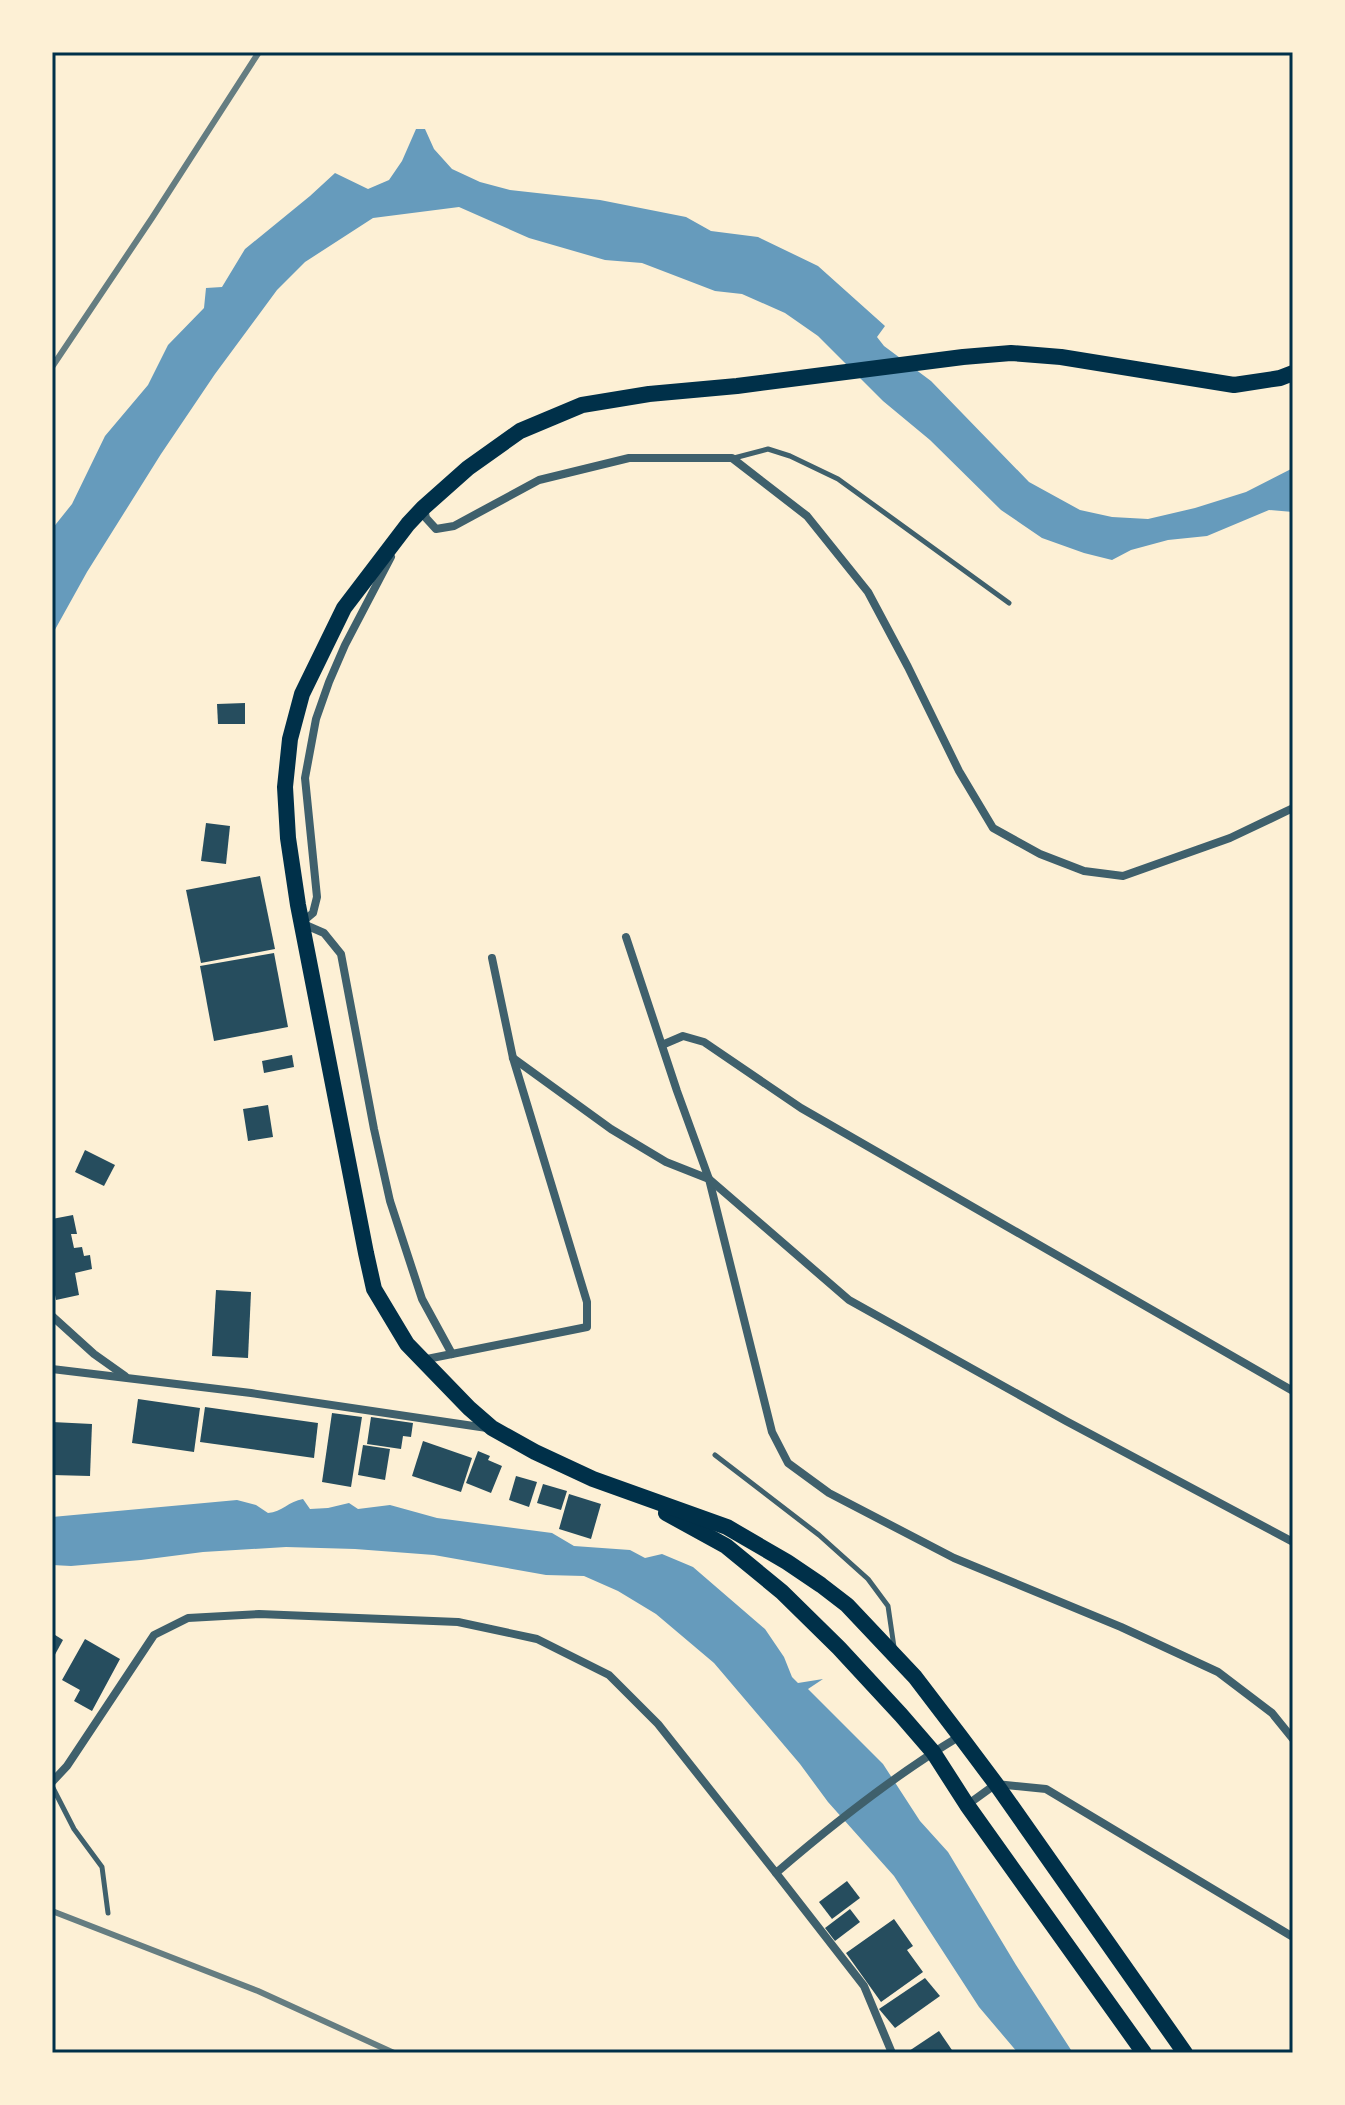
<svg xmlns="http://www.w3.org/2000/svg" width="1345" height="2105" font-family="'Times New Roman',serif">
  <rect width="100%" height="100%" fill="#fdf0d5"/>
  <g fill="#669bbc">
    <polygon points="416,129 425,129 434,149 452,169 480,182 510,190 600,200 686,217 711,231 758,237 818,266 885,326 877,337 884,346 931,381 1029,482 1080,510 1112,517 1148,519 1195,508 1246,492 1293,468 1293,512 1269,510 1207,536 1168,540 1131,550 1112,560 1084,553 1042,538 1001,510 930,440 883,401 818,336 785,313 742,294 715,291 642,263 605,260 529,238 459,207 373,218 305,262 277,290 215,374 161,454 87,572 52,635 52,529 72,504 105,436 148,385 168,345 204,308 206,288 222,287 245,249 310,196 335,173 368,189 389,180 402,161"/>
    <path d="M303,1499l7,10 18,-1 21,-5 9,6 32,-4 47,13 115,15 22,13 56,4 15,8 17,-4 31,13 72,62 19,28 8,20 6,6 25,-4 -15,10 75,75 37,57 28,31 68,113 57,88h-55l-39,-46 -85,-131 -66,-74 -28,-38 -86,-101 -58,-49 -38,-23 -34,-15 -38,-1 -112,-20 -79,-6 -69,-2 -83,5 -62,8 -70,6 -19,-1v-48l185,-17 19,5 12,8c14,-1 21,-12 35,-14z"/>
  </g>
  <g fill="#264d5e">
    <polygon points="245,703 245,724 218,724 217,704"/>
    <polygon points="206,823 230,826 226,864 201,861"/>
    <polygon points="260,876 275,949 201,963 186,890"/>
    <polygon points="274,953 288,1027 214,1041 200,966"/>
    <polygon points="292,1055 294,1067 264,1073 262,1061"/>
    <polygon points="268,1105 273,1137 248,1141 243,1109"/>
    <polygon points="85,1150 115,1165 104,1186 75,1172"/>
    <polygon points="73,1215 77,1234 71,1234 74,1248 82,1247 84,1256 90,1255 92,1269 75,1273 79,1295 56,1300 52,1280 52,1219"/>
    <polygon points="216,1290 251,1292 248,1358 212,1356"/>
    <polygon points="138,1399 200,1408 194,1452 132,1443"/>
    <polygon points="205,1407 318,1423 314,1458 200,1442"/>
    <polygon points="332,1413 362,1417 351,1487 322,1482"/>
    <polygon points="371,1417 413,1423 411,1437 403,1436 401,1449 367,1444"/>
    <polygon points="52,1422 92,1424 90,1476 52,1475"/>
    <polygon points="423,1441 472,1458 461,1492 412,1476"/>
    <polygon points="363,1445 390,1449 385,1480 358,1475"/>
    <polygon points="478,1451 490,1456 488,1460 502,1466 491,1493 466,1483"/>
    <polygon points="516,1476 537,1482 529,1507 509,1500"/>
    <polygon points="543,1484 567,1491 561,1510 537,1503"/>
    <polygon points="569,1494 601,1504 591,1539 559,1529"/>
    <polygon points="52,1633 63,1640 52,1660"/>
    <polygon points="85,1639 120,1659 92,1711 74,1701 80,1690 62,1680"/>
    <polygon points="847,1881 860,1898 832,1919 819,1902"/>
    <polygon points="850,1909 860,1922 835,1941 825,1928"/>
    <polygon points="894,1919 913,1946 907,1950 923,1972 881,2002 846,1953"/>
    <polygon points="925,1978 940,1996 895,2028 879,2009"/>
    <polygon points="939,2031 954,2053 906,2053"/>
  </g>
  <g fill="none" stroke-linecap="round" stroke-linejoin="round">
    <g stroke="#3f606c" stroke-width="5">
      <polyline points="734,458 768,449 790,456 838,479 1009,603"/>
      <polyline points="715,1455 819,1535 868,1579 888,1606 894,1647"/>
      <polyline points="52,1786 74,1829 102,1867 108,1913"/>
    </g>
    <g stroke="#3f606c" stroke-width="8">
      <polyline points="424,508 426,518 436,529 454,526 539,480 629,458 732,458 807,516 868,592 908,667 959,771 993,828 1040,854 1084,871 1123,876 1230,838 1293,808"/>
      <polyline points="391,557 345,645 329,682 316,719 305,778 317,897 313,913 301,923 324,933 341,954 374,1129 390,1201 422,1299 452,1354"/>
      <polyline points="626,937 677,1091 709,1179 772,1432 788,1463 829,1493 954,1558 1121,1627 1218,1672 1272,1713 1293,1739"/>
      <polyline points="662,1045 683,1036 704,1042 801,1108 1293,1391"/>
      <polyline points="513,1058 611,1129 666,1162 709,1179 849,1300 1066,1421 1293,1542"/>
      <polyline points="52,1316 94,1354 125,1376"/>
      <polyline points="422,1360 587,1327 587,1302 513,1058 492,958"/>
      <polyline points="52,1369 251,1393 487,1428"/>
      <path d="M52,1782l15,-16 87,-131 34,-17 71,-4 199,8 79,17 72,36 49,49 118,149c58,-50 119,-98 184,-137"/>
      <polyline points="967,1805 996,1784 1046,1789 1293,1937"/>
      <polyline points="776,1873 864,1986 892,2053"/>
    </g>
    <g stroke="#003049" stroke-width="16">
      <polyline points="666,1513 726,1546 782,1592 839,1648 901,1715 933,1752 967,1805 1144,2053"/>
      <polyline points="1185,2053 996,1784 960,1736 915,1677 847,1605 821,1585 787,1562 727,1527 593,1479 535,1452 492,1428 469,1408 407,1344 374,1289 366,1253 298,905 288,838 285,787 290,739 302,694 344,608 408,524 423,508 468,468 520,431 582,405 649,394 737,386 963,357 1011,353 1061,357 1234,385 1280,378 1293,373"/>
    </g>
    <g stroke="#657d81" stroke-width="6">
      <polyline points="52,367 152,218 259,52"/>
      <polyline points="52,1911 258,1991 394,2053"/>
    </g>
  </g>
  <rect width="1345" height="2105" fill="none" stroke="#fdf0d5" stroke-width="108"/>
  <rect x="54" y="54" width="1237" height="1997" fill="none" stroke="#003049" stroke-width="3"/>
</svg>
